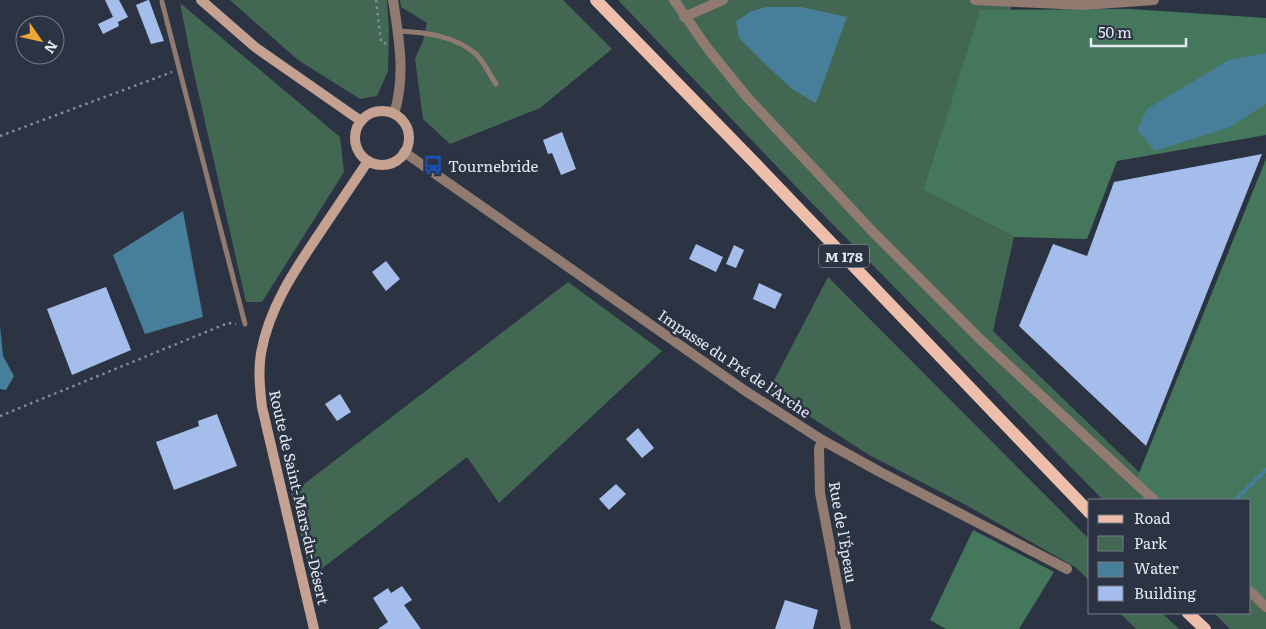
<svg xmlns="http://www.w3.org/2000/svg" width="1266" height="629" font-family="Literata,serif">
  <rect width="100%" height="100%" fill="#2c3444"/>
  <g fill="#426752">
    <polygon points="230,0 387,0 389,29 388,71 377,96 360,99 298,60"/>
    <polygon points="400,0 563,0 612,49 540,108 450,144 423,119 415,59 423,41 427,23 401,7"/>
    <polygon points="618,0 1012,0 1011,10 980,11 923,190 1014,237 993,331 1140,473 1137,478 1160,500 1103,500 805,196"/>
    <polygon points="180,3 340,137 344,172 262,302 246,302 193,69"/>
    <polygon points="828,277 1090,540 1090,581 1075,567 966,505 869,455 769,390"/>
    <polygon points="568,282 662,351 499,503 467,457 311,577 291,494"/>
    <polygon points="1250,585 1266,600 1266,629 1230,629 1214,613 1250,613"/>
    <polygon points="1120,613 1162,613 1179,629 1136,629"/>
  </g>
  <g fill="#44775b">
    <polygon points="1130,9 1266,18 1266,135 1117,161 1087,239 1014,237 923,190 980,10"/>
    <polygon points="1266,159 1266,600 1250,585 1250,500 1160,500 1137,478"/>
    <polygon points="973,530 1054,572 1019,629 946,629 930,620"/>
  </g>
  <g fill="#477e99">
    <polygon points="766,7 801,7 847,17 816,103 792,89 763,62 739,38 736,21 752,11"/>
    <polygon points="1266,53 1266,104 1230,127 1155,151 1137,130 1147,109 1229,60"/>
    <polygon points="183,211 203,317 145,334 113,255"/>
    <polygon points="0,326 3,356 14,376 6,390 0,389"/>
  </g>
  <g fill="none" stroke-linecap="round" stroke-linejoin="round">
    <polyline stroke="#477e99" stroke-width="4" points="1235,500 1266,470"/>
  </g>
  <g fill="#a4bdeb">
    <polygon points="105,0 119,0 128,17 118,22 119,26 103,34 98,24 113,17"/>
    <polygon points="148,0 149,0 164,41 151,44 136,5"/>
    <polygon points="562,132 576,169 561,175 552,153 548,154 543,140"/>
    <polygon points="1262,154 1146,446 1019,326 1053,244 1087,256 1114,182"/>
    <polygon points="696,244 723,257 716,272 689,259"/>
    <polygon points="734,245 744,250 736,268 726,264"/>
    <polygon points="386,261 400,279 386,291 372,272"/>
    <polygon points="759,283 782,294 775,309 753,299"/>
    <polygon points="106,287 131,350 72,375 47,309"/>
    <polygon points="340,394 351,412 337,421 325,404"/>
    <polygon points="217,414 237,466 174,490 156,442 199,426 198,421"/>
    <polygon points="638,428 654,448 642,458 626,439"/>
    <polygon points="616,484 626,494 609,510 599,499"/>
    <polygon points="402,586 412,600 404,605 421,629 378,629 388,622 373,598 388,588 391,593"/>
    <polygon points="785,600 818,610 813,629 775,629"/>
  </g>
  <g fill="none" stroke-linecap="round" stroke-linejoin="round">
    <g stroke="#838b98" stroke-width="2.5" stroke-dasharray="2.5 4" stroke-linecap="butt">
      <polyline points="376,0 381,42 390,45"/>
      <polyline points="0,136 172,72"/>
      <polyline points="0,416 228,323 236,324"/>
    </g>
    <g stroke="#917a70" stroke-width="5">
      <polyline points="162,2 245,324"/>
      <path d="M398,31c27,1 57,5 78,23 8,8 14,21 20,30"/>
    </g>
    <g stroke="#917a70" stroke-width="10">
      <path d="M393,0c6,38 13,76 1,114"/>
      <polyline points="674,0 708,49 747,97 872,231 981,340 1154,500"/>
      <polyline points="975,0 1084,5 1154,0"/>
      <polyline points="684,17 723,0"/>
      <polyline points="404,152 744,390 822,440 880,472 1067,569"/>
      <polyline points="822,440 819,449 820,493 846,629"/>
      <polyline points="1250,591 1266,607"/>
    </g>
    <g stroke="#c5a191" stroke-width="10">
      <polyline points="201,0 255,47 361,121"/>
      <circle cx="382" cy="138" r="27"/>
      <path d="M314,629l-52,-222c-2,-18 -4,-36 -1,-54 8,-45 33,-82 58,-119 16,-24 33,-49 49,-73"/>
    </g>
    <g stroke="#edbfaa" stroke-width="12">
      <polyline points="596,0 752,160 1090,513"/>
      <polyline points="1188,613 1205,629"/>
    </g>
  </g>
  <defs>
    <symbol id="bus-bare" viewBox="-9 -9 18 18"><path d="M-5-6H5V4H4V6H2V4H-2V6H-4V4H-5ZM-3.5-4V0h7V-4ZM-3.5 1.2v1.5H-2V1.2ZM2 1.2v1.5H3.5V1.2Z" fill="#1a4fb4" stroke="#2c3444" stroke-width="2.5" paint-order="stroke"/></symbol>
  </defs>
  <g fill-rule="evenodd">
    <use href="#bus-bare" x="419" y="151" width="28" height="28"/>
  </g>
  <g text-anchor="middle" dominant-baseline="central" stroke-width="5" stroke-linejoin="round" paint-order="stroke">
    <rect fill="#2c3444" stroke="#adb3bf" stroke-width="1" x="819" y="244.5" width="50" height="23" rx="4"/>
    <g font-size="14" font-weight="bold" fill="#e4eaf4">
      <text x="844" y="256">M 178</text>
    </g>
    <g font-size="15" fill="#e4eaf4" stroke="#2c3444" text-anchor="start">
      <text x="448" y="165">Tournebride</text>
    </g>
    <g font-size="15" fill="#e4eaf4" stroke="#2c3444">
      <text transform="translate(735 363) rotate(34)">Impasse du Pré de l'Arche</text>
      <text transform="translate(300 497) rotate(77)">Route de Saint-Mars-du-Désert</text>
      <text transform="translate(844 532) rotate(80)">Rue de l'Épeau</text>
    </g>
  </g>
  <rect x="1088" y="499" width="162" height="115" fill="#2c3444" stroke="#767d8a"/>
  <rect x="1098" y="515" width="25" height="8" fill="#edbfaa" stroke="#767d8a"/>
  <text x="1134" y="524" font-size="15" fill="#e4eaf4">Road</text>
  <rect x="1098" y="536" width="25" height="15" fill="#426752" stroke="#767d8a"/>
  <text x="1134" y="549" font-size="15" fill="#e4eaf4">Park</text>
  <rect x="1098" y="562" width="25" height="15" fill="#477e99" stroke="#767d8a"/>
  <text x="1134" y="574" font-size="15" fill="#e4eaf4">Water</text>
  <rect x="1098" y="586" width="25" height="15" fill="#a4bdeb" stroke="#767d8a"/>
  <text x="1134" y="599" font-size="15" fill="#e4eaf4">Building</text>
  <g transform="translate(40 40) rotate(124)"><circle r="24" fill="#2c3444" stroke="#767d8a"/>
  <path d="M0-4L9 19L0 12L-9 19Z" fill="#eca93a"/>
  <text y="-8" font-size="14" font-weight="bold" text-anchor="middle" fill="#e4eaf4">N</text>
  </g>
  <path d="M1091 38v8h95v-8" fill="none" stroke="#e4eaf4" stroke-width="2.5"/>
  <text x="1098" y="38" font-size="15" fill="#e4eaf4" stroke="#2c3444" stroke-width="4" paint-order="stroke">50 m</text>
</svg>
